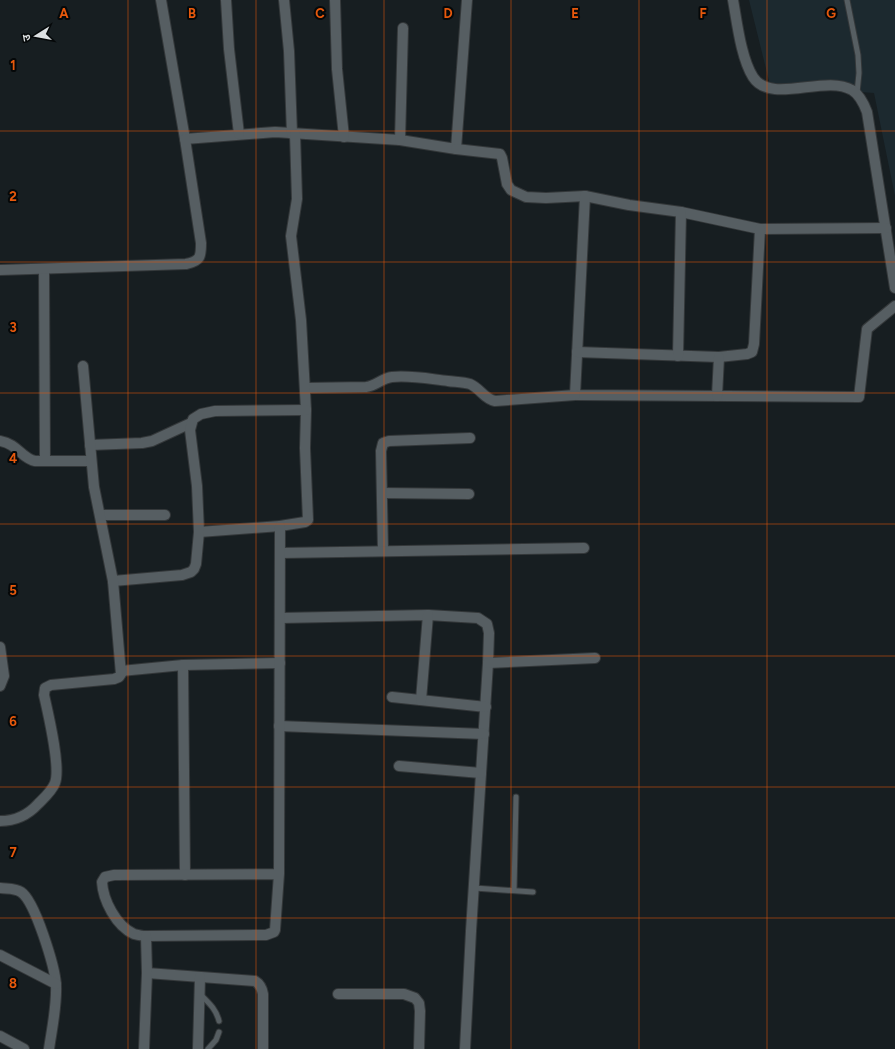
<svg xmlns="http://www.w3.org/2000/svg" width="895" height="1049" font-family="Figtree,'Noto Sans Devanagari',sans-serif">
  <rect width="100%" height="100%" fill="#171e21"/>
  <polygon fill="#1c292f" points="749,0 895,0 895,196 874,93 770,85"/>
  <g fill="none" stroke-linecap="round" stroke-linejoin="round">
    <defs>
      <g id="lane">
        <polyline points="847,0 858,55 859,73 857,93"/>
        <polyline points="474,888 533,892"/>
        <polyline points="514,890 516,797"/>
        <path d="M200,994c9,9 16,15 19,27"/>
        <polyline points="208,1049 216,1040 219,1032"/>
      </g>
      <g id="street">
        <polyline points="161,0 185,139 275,132 400,140 456,149 467,0"/>
        <polyline points="226,0 229,49 239,134"/>
        <polyline points="284,0 289,51 292,134"/>
        <polyline points="335,0 337,69 344,137"/>
        <path d="M733,0c4,22 8,58 20,77 18,28 72,-3 99,13 8,5 12,14 15,22l28,176"/>
        <polyline points="400,140 403,28"/>
        <polyline points="456,149 500,154 502,158 507,184 511,190 526,197 546,198 585,196 629,205 681,212 760,229 886,228"/>
        <polyline points="585,196 575,395 859,397 867,329 895,306"/>
        <polyline points="44,269 45,461"/>
        <path d="M0,270l186,-6c15,-3 15,-8 15,-21l-16,-104"/>
        <polyline points="577,352 719,357 747,354 752,352 754,344 760,229"/>
        <polyline points="678,356 681,212"/>
        <path d="M305,388l61,-1c10,-1 16,-9 26,-10 18,-2 38,2 56,4 7,1 15,1 22,3 10,4 14,15 25,17l80,-6"/>
        <polyline points="717,396 719,357"/>
        <path d="M0,441c18,3 21,17 35,20h56"/>
        <polyline points="90,445 142,443 152,441 191,423"/>
        <polyline points="382,493 469,494"/>
        <polyline points="100,515 165,515"/>
        <polyline points="199,532 280,526 305,522 308,520 305,448 306,410 301,320 291,236 297,199 295,134"/>
        <polyline points="383,551 381,451 383,443 389,441 470,438"/>
        <polyline points="280,553 584,548"/>
        <polyline points="113,581 182,575 191,572 194,569 196,564 199,532 197,486 190,430 193,419 201,414 215,411 306,410"/>
        <polyline points="280,618 428,615 478,618 487,624 489,633 488,663 471,931 465,1049"/>
        <polyline points="0,647 4,676 0,686"/>
        <polyline points="488,663 595,658"/>
        <polyline points="183,665 185,875"/>
        <polyline points="121,671 183,665 280,663"/>
        <polyline points="392,697 486,707"/>
        <polyline points="421,700 428,615"/>
        <polyline points="279,726 484,734"/>
        <polyline points="399,766 481,773"/>
        <path d="M0,821c15,0 28,-6 38,-17 6,-6 14,-13 17,-21 6,-16 -7,-70 -11,-88l1,-7 6,-3 63,-6 5,-2 2,-3 -8,-93 -19,-94 -11,-121"/>
        <path d="M279,874l-165,1 -9,2 -3,5c1,18 14,44 32,52 4,1 8,2 12,2l120,-1 8,-3 1,-2 4,-56 1,-348"/>
        <path d="M0,888c7,1 15,0 21,4 14,9 34,75 35,93 1,21 -4,43 -7,64"/>
        <polyline points="0,955 56,984"/>
        <path d="M147,973l108,8c5,3 7,7 8,13v55"/>
        <polyline points="338,994 404,994 415,998 419,1003 420,1011 419,1049"/>
        <polyline points="0,1036 24,1049"/>
        <polyline points="144,1049 147,973 146,936"/>
        <polyline points="198,1049 200,977"/>
      </g>
    </defs>
    <use href="#lane" stroke="#34383a" stroke-width="7"/>
    <use href="#street" stroke="#34383a" stroke-width="12"/>
    <use href="#lane" stroke="#565e62" stroke-width="5"/>
    <use href="#street" stroke="#565e62" stroke-width="10"/>
  </g>
  <path fill="none" stroke="#e8590c" stroke-width="1" stroke-opacity="0.55" d="M128,0v1049M256,0v1049M384,0v1049M511,0v1049M639,0v1049M767,0v1049M0,131h895M0,262h895M0,393h895M0,524h895M0,656h895M0,787h895M0,918h895"/>
  <g font-size="13" text-anchor="middle" font-weight="bold" fill="#e8590c" stroke="#050809" stroke-width="4" stroke-linejoin="round" paint-order="stroke">
    <text x="64" y="18">A</text>
    <text x="192" y="18">B</text>
    <text x="320" y="18">C</text>
    <text x="448" y="18">D</text>
    <text x="575" y="18">E</text>
    <text x="703" y="18">F</text>
    <text x="831" y="18">G</text>
    <text x="13" y="70">1</text>
    <text x="13" y="201">2</text>
    <text x="13" y="332">3</text>
    <text x="13" y="463">4</text>
    <text x="13" y="595">5</text>
    <text x="13" y="726">6</text>
    <text x="13" y="857">7</text>
    <text x="13" y="988">8</text>
  </g>
  <g transform="translate(36 36) rotate(259)" stroke="#050809" stroke-width="3" paint-order="stroke">
  <path d="M0-3L7 15L0 10L-7 15Z" fill="#dce0e2"/>
  <text y="-6" font-size="11" font-weight="bold" text-anchor="middle" fill="#dce0e2">उ</text>
  </g>
</svg>
